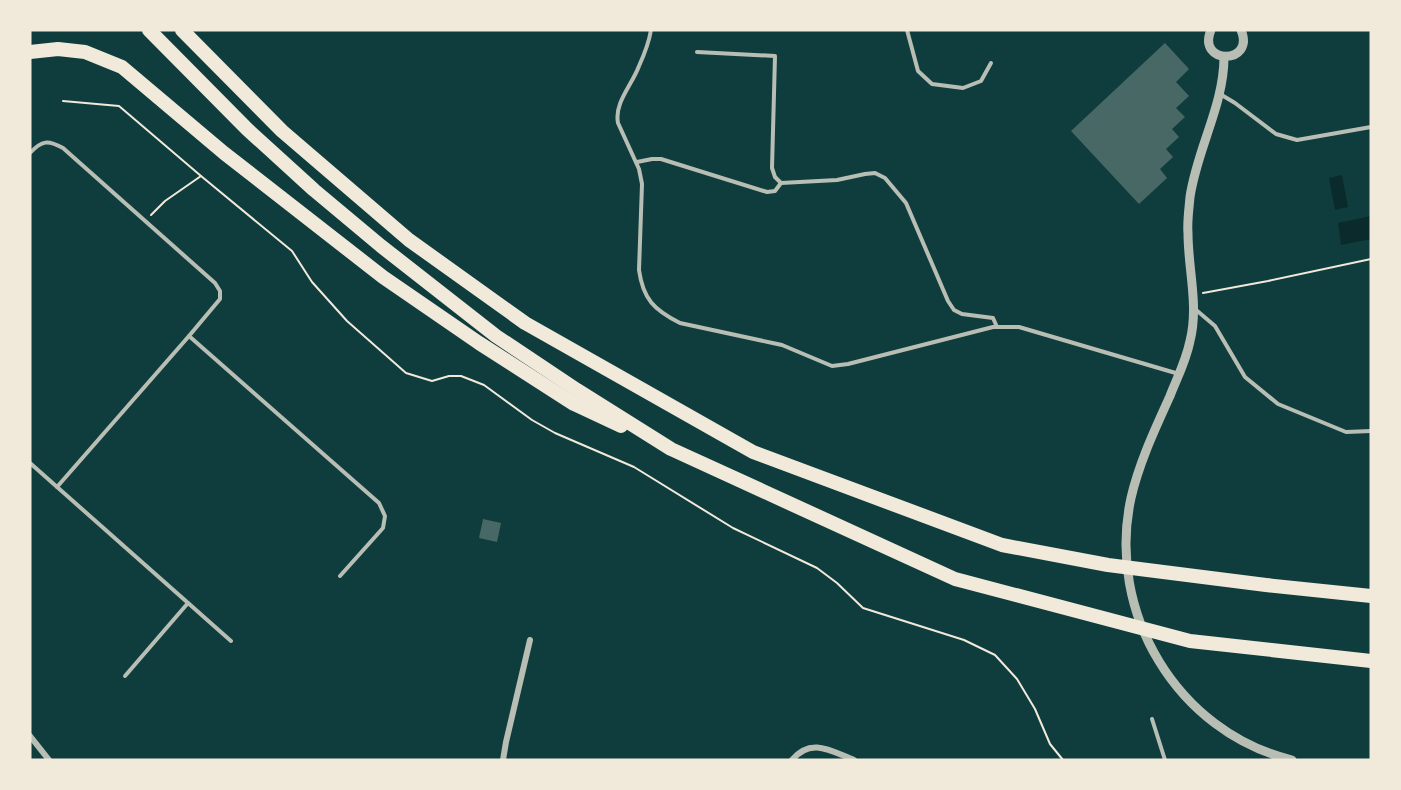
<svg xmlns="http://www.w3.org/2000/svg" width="1401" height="790" font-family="'Fira Sans',sans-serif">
  <rect width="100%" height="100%" fill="#0f3d3e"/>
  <g fill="#0a2a2b">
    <polygon points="1342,175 1348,207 1335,210 1329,178"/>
    <polygon points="1371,216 1371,239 1341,245 1338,223"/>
  </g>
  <g fill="#486865">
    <polygon points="1165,43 1189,69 1176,82 1189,96 1176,108 1185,117 1172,129 1179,137 1166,149 1173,157 1160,169 1167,178 1139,204 1071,131"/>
    <polygon points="483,519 501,523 497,542 479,538"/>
  </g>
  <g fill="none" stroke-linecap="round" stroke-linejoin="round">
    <g stroke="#f1e9da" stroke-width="2">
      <polyline points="63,101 119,106 201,176 292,251 312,282 347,321 406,373 432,381 449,376 461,376 484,385 532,420 555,433 634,467 733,528 817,568 837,583 863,608 964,640 995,655 1017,679 1035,709 1050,744 1063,760"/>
      <polyline points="151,215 165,201 201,176"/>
      <polyline points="1203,293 1268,281 1371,259"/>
    </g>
    <g stroke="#b8beb3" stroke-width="4">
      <path d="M651,30c-2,12 -7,25 -12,36 -7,19 -25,37 -21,57l21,46 3,15 -3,86c4,29 15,40 41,53l102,22 50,21 16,-2 145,-37h26l160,47"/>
      <polyline points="907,30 918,71 932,84 963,88 981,81 991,63"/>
      <polyline points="697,52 775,56 772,168 775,177 781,183 837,180 865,174 875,173 885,178 906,203 948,301 954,310 962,314 993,318 997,327"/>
      <polyline points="1220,94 1235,103 1276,134 1297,140 1371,127"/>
      <path d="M30,153c12,-13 18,-13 33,-5l152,135 5,8v8l-31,37 -132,151"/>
      <polyline points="637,162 652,159 661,159 767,192 775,191 781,183"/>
      <polyline points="1195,309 1215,326 1245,377 1278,404 1346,432 1371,431"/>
      <polyline points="189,336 379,503 385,516 383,528 340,576"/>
      <polyline points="30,463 231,641"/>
      <polyline points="125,676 188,603"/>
      <polyline points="1152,719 1165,760"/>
    </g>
    <g stroke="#b8beb3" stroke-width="6">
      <polyline points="30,736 49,760"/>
      <polyline points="503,760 506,742 530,640"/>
      <path d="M792,760c19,-23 39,-9 62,0"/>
    </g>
    <g stroke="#b8beb3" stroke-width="9">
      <path d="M1211,30c-15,35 45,35 30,0"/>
      <path d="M1224,57c0,48 -27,92 -34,140 -1,12 -3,25 -2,36 0,37 11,72 2,108 -4,20 -13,37 -20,55 -15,33 -31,67 -39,102 -25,114 46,234 161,262"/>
    </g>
    <g stroke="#f1e9da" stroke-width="14">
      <polyline points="149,30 247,129 314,190 381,246 496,336 577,390 671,449 955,579 1190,641 1371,661"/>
      <polyline points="182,30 282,131 409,240 525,323 753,452 1002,545 1108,565 1266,585 1371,596"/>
      <polyline points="30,52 58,49 85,52 122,67 224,153 383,277 479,343 574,404 621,426"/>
    </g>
  </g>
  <rect width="1401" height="790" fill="none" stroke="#f1e9da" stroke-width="63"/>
</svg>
